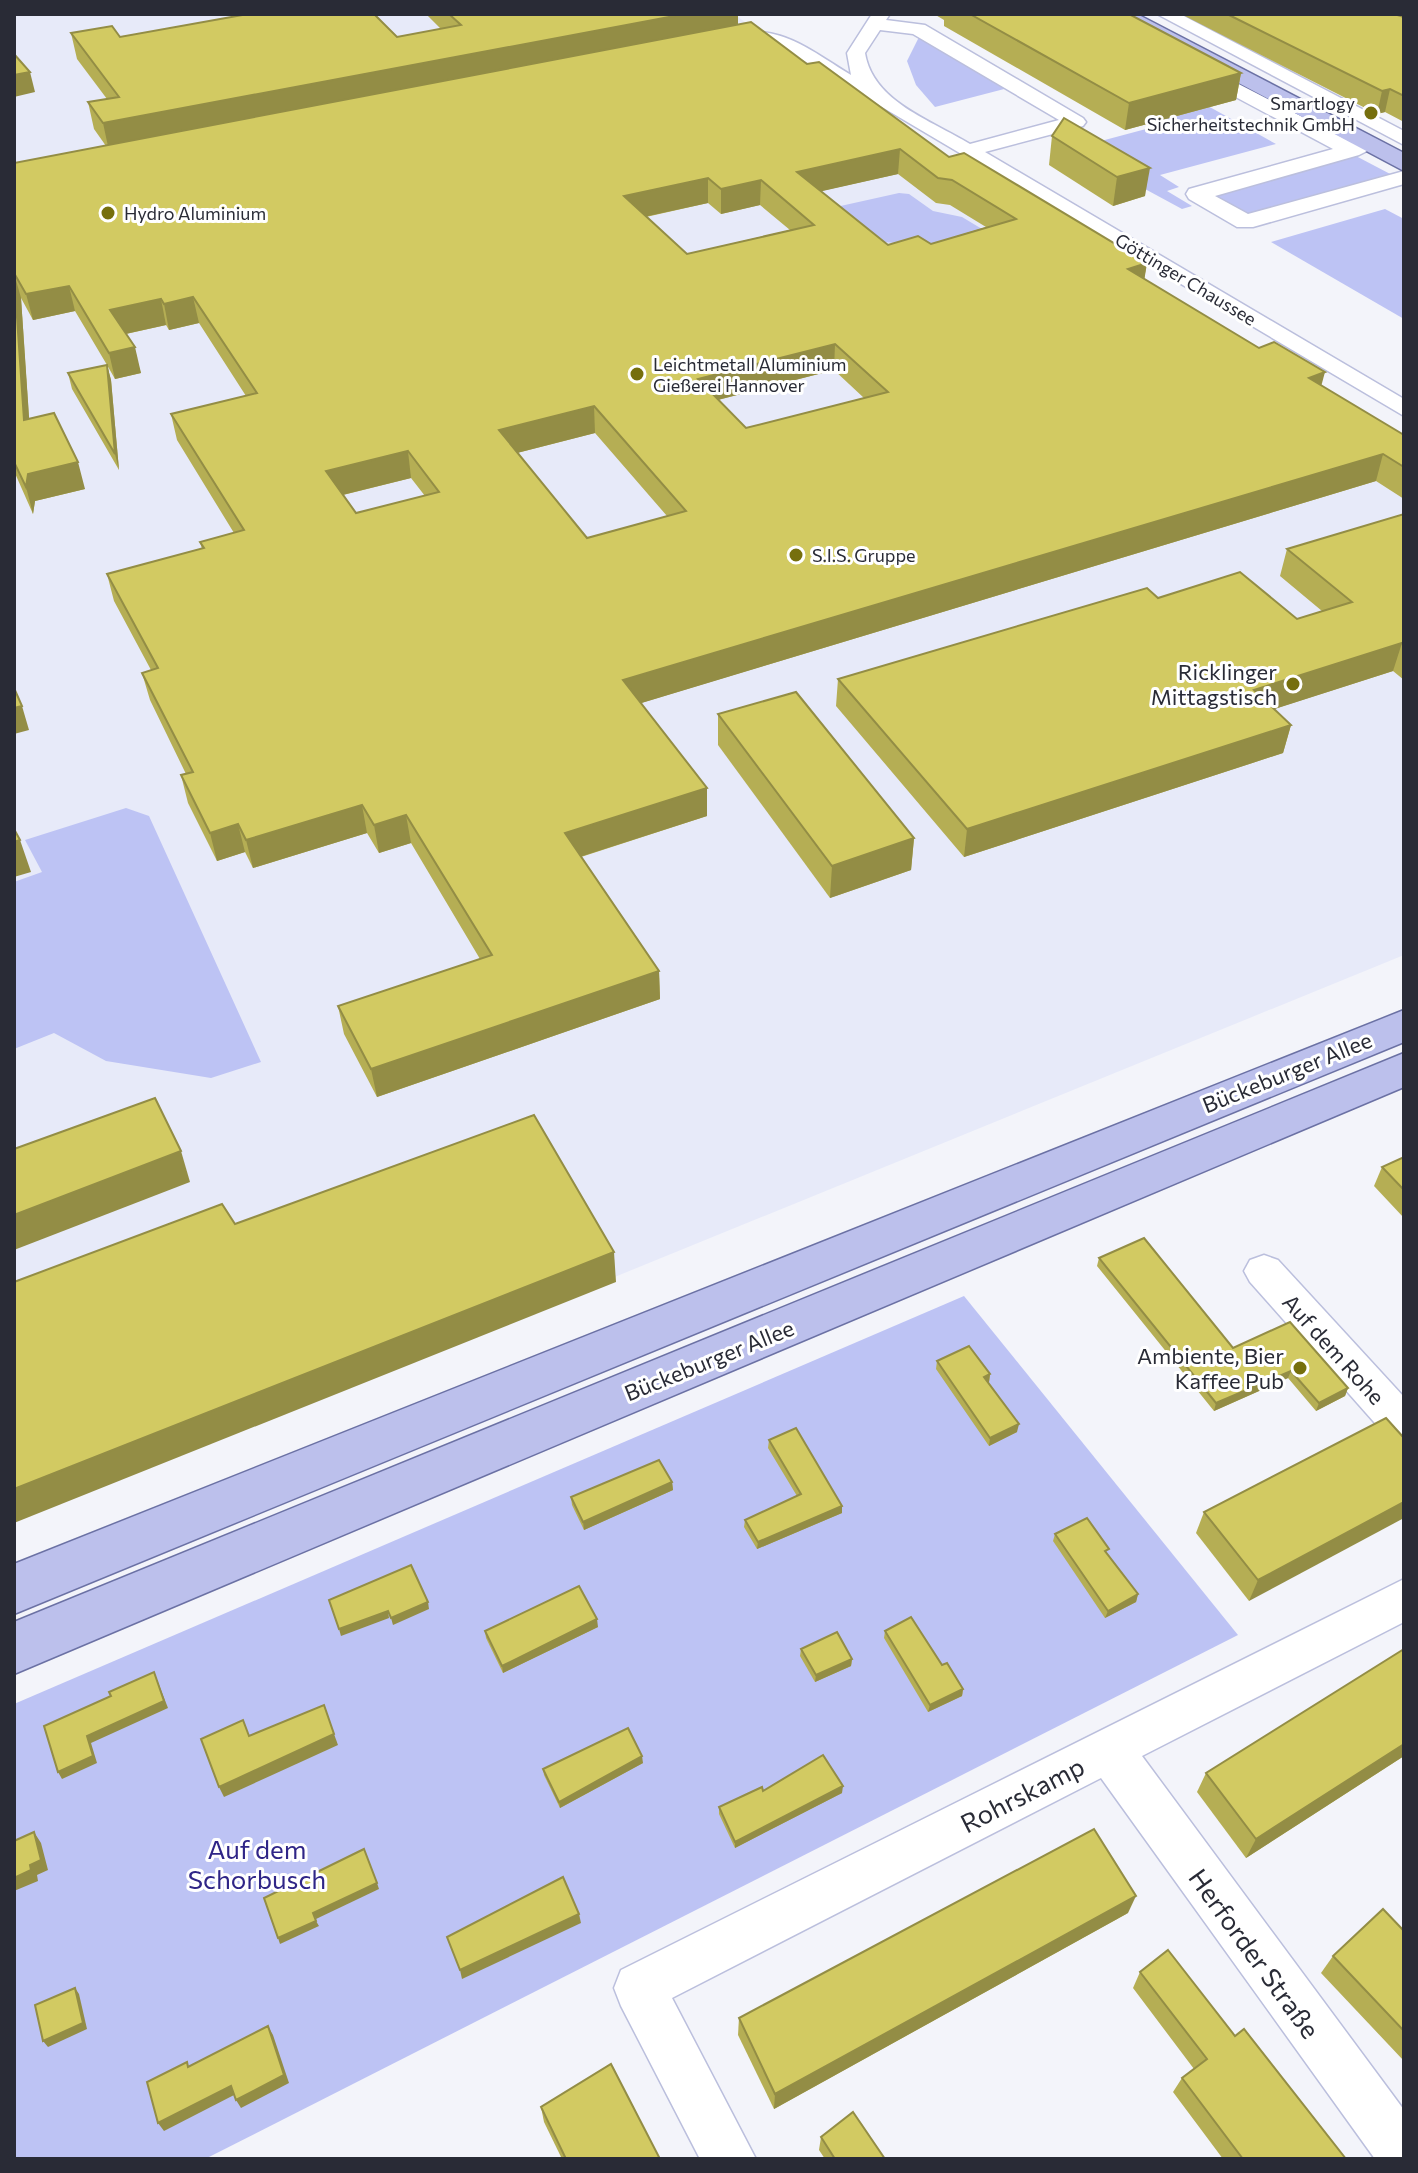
<svg xmlns="http://www.w3.org/2000/svg" width="1418" height="2173" font-family="Commissioner,sans-serif">
  <rect width="100%" height="100%" fill="#f3f4fa"/>
  <polygon fill="#e7eaf9" points="14,14 734,14 901,136 1404,449 1404,955 14,1522"/>
  <g fill="#bdc3f4">
    <polygon points="920,35 1008,88 935,107 916,85 907,61"/>
    <polygon points="1165,82 1276,144 1160,175 1179,187 1167,191 1192,206 1182,209 1071,149 1161,125 1099,89"/>
    <polygon points="1354,155 1394,176 1247,218 1208,195"/>
    <polygon points="899,193 909,194 933,211 962,217 997,238 961,248 882,242 836,207"/>
    <polygon points="1385,209 1404,219 1404,319 1271,242"/>
    <polygon points="126,808 149,816 261,1062 211,1078 106,1061 54,1033 14,1049 14,882 42,872 25,840"/>
    <polygon points="964,1296 1238,1635 205,2159 14,2159 14,1704"/>
  </g>
  <g fill="none" stroke-linecap="round" stroke-linejoin="round">
    <defs>
      <g id="street">
        <path d="M872,14h18l-4,6 39,5 158,93 3,4 -3,4 -98,26 419,247v17l-620,-367 -19,-8 -43,5 -9,-6 2,-4c62,-15 86,8 136,39l-4,-22zM880,30l33,4 146,86 -89,24c-39,-24 -97,-42 -105,-91z"/>
        <polygon points="1157,14 1180,14 1404,131 1404,145"/>
        <polygon points="1196,62 1353,143 1369,139 1379,145 1359,155 1215,196 1248,214 1404,171 1404,184 1253,227 1237,227 1189,199 1186,194 1189,189 1333,149 1189,72 1186,68 1189,64"/>
        <polygon points="1264,1255 1278,1260 1404,1397 1404,1444 1389,1439 1250,1282 1244,1271 1250,1260"/>
        <polygon points="1404,1579 1404,1622 1142,1756 1404,2110 1404,2159 1375,2159 1101,1778 672,1998 756,2159 700,2159 621,2006 614,1988 621,1970"/>
      </g>
      <g id="primary">
        <polygon points="1109,14 1137,14 1404,153 1404,171"/>
        <polygon points="1404,1010 1404,1042 14,1614 14,1564"/>
        <polygon points="1404,1053 1404,1087 14,1674 14,1622"/>
      </g>
    </defs>
    <use href="#street" stroke="#bbbfdd" stroke-width="3"/>
    <use href="#primary" stroke="#6b71a4" stroke-width="3"/>
    <use href="#street" fill="#fff" fill-rule="evenodd"/>
    <use href="#primary" fill="#bcc0ec" fill-rule="evenodd"/>
  </g>
  <g fill="#b5ae54" fill-rule="evenodd">
    <path d="M426,14h312v11l69,39 142,93 198,106 -3,16 260,156v64l-28,-18 -735,222 66,113 -126,41 78,114 1,28 -283,98 -33,-63 -6,-28 142,-47 -69,-116 -32,10 -12,-20 -114,35 -8,-16 -28,9 -29,-58 -7,-28 5,-1 -36,-74 -8,-27 9,-3 -37,-69 -7,-27 95,-25 -2,-7 34,-9 -57,-93 -6,-26 75,-18 -47,-73 -30,7 -3,-5 -40,9 15,39 -26,6 -8,-14 4,15 8,90 -47,-81 -4,-16 39,-8 -32,-54 -42,9 -12,-22 8,121 56,70 -50,12 -2,13 -19,-43v-308l92,-17 -12,-17 -6,-27 19,-3 -30,-40 -6,-26 49,4h277l44,-8zM898,174l38,29 14,2 36,22 -55,17 -43,1 -67,-54zM708,203l13,11 39,-9 30,25 -103,24 -41,-37zM834,370l30,28 -118,30 -28,-28zM595,433l72,83 -80,22 -70,-85zM411,478l14,18 -69,17 -13,-18z"/>
    <polygon points="934,14 1129,14 1241,73 1236,100 1125,130 944,26 944,20"/>
    <polygon points="1181,14 1404,14 1404,122 1385,112 1377,114"/>
    <polygon points="1064,118 1145,196 1113,206 1049,165 1052,136"/>
    <polygon points="1404,514 1404,680 1393,671 1274,709 1291,725 1283,753 964,857 836,706 838,679 1158,598 1297,619 1322,611 1280,576 1287,549"/>
    <polygon points="718,714 914,838 911,870 830,898 718,745"/>
    <polygon points="1404,1157 1404,1218 1374,1186 1382,1167"/>
    <polygon points="1099,1258 1233,1348 1348,1388 1345,1396 1316,1411 1288,1378 1214,1411 1097,1266"/>
    <polygon points="937,1361 990,1374 989,1382 987,1383 1017,1432 989,1446 936,1369"/>
    <polygon points="1404,1438 1249,1601 1196,1533 1204,1512"/>
    <polygon points="769,1440 842,1506 842,1513 757,1549 744,1527 745,1520 797,1496 768,1448"/>
    <polygon points="672,1482 673,1490 584,1530 572,1505 571,1497"/>
    <polygon points="1055,1534 1107,1554 1138,1594 1136,1602 1105,1618 1053,1541"/>
    <polygon points="598,1627 503,1673 486,1638 485,1631"/>
    <polygon points="885,1631 942,1665 963,1689 962,1696 928,1712 884,1638"/>
    <polygon points="801,1649 852,1659 851,1666 815,1682 800,1656"/>
    <polygon points="1404,1649 1404,1756 1246,1858 1197,1792 1206,1773"/>
    <polygon points="643,1763 560,1808 544,1775 543,1769"/>
    <polygon points="763,1791 842,1793 735,1848 719,1814 719,1807"/>
    <polygon points="1128,1913 774,2109 738,2035 739,2018"/>
    <polygon points="1404,1931 1404,2061 1321,1973 1333,1956"/>
    <polygon points="1140,1972 1235,2036 1346,2159 1223,2159 1173,2092 1182,2078 1194,2069 1133,1988"/>
    <polygon points="541,2107 660,2159 562,2159 544,2122"/>
    <polygon points="821,2137 885,2159 825,2159 819,2150"/>
  </g>
  <g fill="#938d45">
    <polygon points="685,14 738,14 738,30 109,151 103,123"/>
    <polygon points="30,72 35,92 14,97 14,75"/>
    <polygon points="1241,73 1236,100 1125,130 1129,103"/>
    <polygon points="1390,89 1385,112 1377,114 1382,91"/>
    <polygon points="900,149 898,174 796,197 797,172"/>
    <polygon points="1150,168 1145,196 1113,206 1117,177"/>
    <polygon points="708,178 708,203 625,221 624,196"/>
    <polygon points="761,180 760,205 721,214 721,189"/>
    <polygon points="1147,263 1143,288 1128,269"/>
    <polygon points="14,273 21,298 31,446 24,420"/>
    <polygon points="69,286 75,311 33,320 26,294"/>
    <polygon points="193,297 199,323 169,330 164,304"/>
    <polygon points="161,299 166,325 116,336 110,310"/>
    <polygon points="835,344 834,370 698,405 698,379"/>
    <polygon points="135,347 141,373 115,379 109,353"/>
    <polygon points="107,365 111,380 119,470 115,454"/>
    <polygon points="1325,372 1318,398 1309,378"/>
    <polygon points="594,406 595,433 501,457 499,430"/>
    <polygon points="408,451 411,478 330,498 326,471"/>
    <polygon points="1383,454 1376,481 625,708 623,680"/>
    <polygon points="78,462 85,489 35,501 33,514 26,487 28,474"/>
    <polygon points="1402,643 1393,671 1247,718 1254,690"/>
    <polygon points="22,706 29,730 14,734 14,708"/>
    <polygon points="1291,725 1283,753 964,857 967,829"/>
    <polygon points="707,788 707,816 567,861 565,833"/>
    <polygon points="362,805 367,833 253,868 246,840"/>
    <polygon points="406,815 411,843 379,853 374,825"/>
    <polygon points="238,824 245,852 217,861 210,833"/>
    <polygon points="914,838 911,870 830,898 832,866"/>
    <polygon points="20,840 31,872 14,877 14,842"/>
    <polygon points="659,971 660,999 377,1097 371,1069"/>
    <polygon points="181,1151 190,1182 14,1250 14,1215"/>
    <polygon points="614,1252 616,1282 14,1523 14,1489"/>
    <polygon points="1291,1371 1288,1378 1214,1411 1216,1403"/>
    <polygon points="990,1374 989,1382 982,1385 984,1377"/>
    <polygon points="1348,1388 1345,1396 1316,1411 1319,1403"/>
    <polygon points="1019,1424 1017,1432 989,1446 990,1438"/>
    <polygon points="672,1482 673,1490 584,1530 583,1522"/>
    <polygon points="1404,1502 1404,1518 1249,1601 1258,1580"/>
    <polygon points="842,1506 842,1513 757,1549 758,1542"/>
    <polygon points="1138,1594 1136,1602 1105,1618 1108,1611"/>
    <polygon points="428,1602 429,1609 393,1625 391,1618"/>
    <polygon points="388,1611 389,1618 341,1636 339,1629"/>
    <polygon points="597,1619 598,1627 503,1673 502,1666"/>
    <polygon points="852,1659 851,1666 815,1682 816,1675"/>
    <polygon points="154,1672 168,1708 91,1743 97,1763 62,1779 58,1772 87,1736"/>
    <polygon points="963,1689 962,1696 928,1712 930,1705"/>
    <polygon points="334,1734 338,1745 224,1797 219,1787"/>
    <polygon points="1404,1744 1404,1756 1246,1858 1256,1839"/>
    <polygon points="642,1756 643,1763 560,1808 559,1802"/>
    <polygon points="843,1786 842,1793 735,1848 735,1842"/>
    <polygon points="34,1832 41,1843 48,1870 37,1875 38,1881 14,1891 14,1878 30,1865"/>
    <polygon points="377,1883 379,1889 316,1919 313,1913"/>
    <polygon points="1136,1896 1128,1913 774,2109 775,2094"/>
    <polygon points="579,1914 581,1923 462,1979 460,1970"/>
    <polygon points="316,1921 319,1926 280,1944 278,1938"/>
    <polygon points="75,1988 79,1994 87,2029 48,2047 43,2041"/>
    <polygon points="268,2026 273,2035 289,2083 241,2108 236,2100"/>
    <polygon points="231,2086 236,2094 164,2131 158,2123"/>
  </g>
  <g fill="#d2ca62" stroke="#938d45" stroke-width="2" fill-rule="evenodd">
    <polygon points="248,14 374,14 397,37 461,25 449,14 685,14 103,123 88,102 119,97 71,33 112,26 120,37"/>
    <polygon points="970,14 1129,14 1241,73 1129,103"/>
    <polygon points="1227,14 1394,14 1404,17 1404,96 1390,89 1382,91"/>
    <path d="M751,22l56,42 12,-2 130,95 15,-4 183,110 -19,6 131,79 15,-6 51,30 -16,6 95,57v32l-21,-13 -760,226 84,108 -142,45 94,138 -288,98 -33,-63 154,-51 -86,-140 -32,10 -12,-20 -116,35 -8,-16 -28,9 -29,-58 12,-3 -51,-99 16,-5 -51,-94 97,-26 -4,-6 44,-12 -73,-116 86,-21 -64,-96 -29,7 -3,-5 -51,11 25,37 -26,6 -40,-67 -43,8 -12,-21v-110zM900,149l38,29 14,2 64,39 -85,25 -13,-8 -30,9 -91,-73zM708,178l13,11 40,-9 53,45 -127,29 -63,-58zM835,344l53,48 -142,36 -48,-49zM594,406l92,105 -99,27 -88,-108zM408,451l31,41 -83,21 -30,-42z"/>
    <polygon points="14,54 30,72 14,75"/>
    <polygon points="1064,118 1150,168 1117,177 1052,136"/>
    <polygon points="14,273 24,420 54,413 78,462 28,474 26,487 14,462"/>
    <polygon points="107,365 115,454 68,373"/>
    <polygon points="1404,514 1404,645 1402,643 1254,690 1291,725 967,829 838,679 1147,588 1158,598 1240,572 1297,619 1352,602 1287,549"/>
    <polygon points="14,688 22,706 14,708"/>
    <polygon points="796,692 914,838 832,866 718,714"/>
    <polygon points="14,829 20,840 14,842"/>
    <polygon points="155,1098 181,1151 14,1215 14,1149"/>
    <polygon points="534,1115 614,1252 14,1489 14,1282 222,1204 235,1224"/>
    <polygon points="1404,1157 1404,1190 1382,1167"/>
    <polygon points="1144,1238 1233,1348 1290,1322 1348,1388 1319,1403 1291,1371 1216,1403 1099,1258"/>
    <polygon points="969,1346 990,1374 984,1377 1019,1424 990,1438 937,1361"/>
    <polygon points="1386,1418 1404,1438 1404,1502 1258,1580 1204,1512"/>
    <polygon points="796,1428 842,1506 758,1542 745,1520 801,1494 769,1440"/>
    <polygon points="659,1460 672,1482 583,1522 571,1497"/>
    <polygon points="1087,1518 1109,1549 1105,1551 1138,1594 1108,1611 1055,1534"/>
    <polygon points="411,1565 428,1602 391,1618 388,1611 339,1629 329,1600"/>
    <polygon points="579,1586 597,1619 502,1666 485,1631"/>
    <polygon points="911,1617 942,1665 947,1663 963,1689 930,1705 885,1631"/>
    <polygon points="837,1632 852,1659 816,1675 801,1649"/>
    <polygon points="1404,1649 1404,1744 1256,1839 1206,1773"/>
    <polygon points="154,1672 164,1701 87,1736 93,1756 58,1772 44,1726 111,1696 109,1692"/>
    <polygon points="324,1705 334,1734 219,1787 201,1739 243,1720 249,1736"/>
    <polygon points="628,1728 642,1756 559,1802 543,1769"/>
    <polygon points="823,1755 843,1786 735,1842 719,1807 762,1787 763,1791"/>
    <polygon points="1094,1829 1136,1896 775,2094 739,2018"/>
    <polygon points="34,1832 41,1860 30,1865 31,1870 14,1878 14,1841"/>
    <polygon points="364,1849 377,1883 313,1913 316,1921 278,1938 264,1898"/>
    <polygon points="563,1877 579,1914 460,1970 447,1937"/>
    <polygon points="1383,1909 1404,1931 1404,2031 1333,1956"/>
    <polygon points="1168,1950 1235,2036 1244,2029 1346,2159 1243,2159 1182,2078 1207,2059 1140,1972"/>
    <polygon points="75,1988 83,2023 43,2041 35,2005"/>
    <polygon points="268,2026 284,2075 236,2100 231,2086 158,2123 147,2082 187,2062 188,2067"/>
    <polygon points="611,2064 660,2159 566,2159 541,2107"/>
    <polygon points="853,2112 885,2159 835,2159 821,2137"/>
  </g>
  <g fill="#766f0d" stroke="#fff" stroke-width="3">
    <circle cx="1371" cy="113" r="8"/>
    <circle cx="108" cy="213" r="8"/>
    <circle cx="637" cy="374" r="8"/>
    <circle cx="796" cy="555" r="8"/>
    <circle cx="1293" cy="684" r="8"/>
    <circle cx="1300" cy="1368" r="8"/>
  </g>
  <g text-anchor="middle" dominant-baseline="central" stroke-width="6" stroke-linejoin="round" paint-order="stroke">
    <g font-size="18" fill="#292b36" stroke="#fff" text-anchor="start">
      <text x="1355" y="103" text-anchor="end">Smartlogy<tspan x="1355" dy="21">Sicherheitstechnik GmbH</tspan></text>
      <text x="124" y="213">Hydro Aluminium</text>
      <text x="653" y="364">Leichtmetall Aluminium<tspan x="653" dy="21">Gießerei Hannover</tspan></text>
      <text x="812" y="555">S.I.S. Gruppe</text>
    </g>
    <g font-size="18" fill="#292b36" stroke="#fff">
      <text transform="translate(1186 279) rotate(31)">Göttinger Chaussee</text>
    </g>
    <g font-size="22" fill="#292b36" stroke="#fff" text-anchor="end">
      <text x="1277" y="671">Ricklinger<tspan x="1277" dy="25">Mittagstisch</tspan></text>
      <text x="1284" y="1355">Ambiente, Bier<tspan x="1284" dy="25">Kaffee Pub</tspan></text>
    </g>
    <g font-size="22" fill="#292b36" stroke="#fff">
      <text transform="translate(1287 1072) rotate(-22)">Bückeburger Allee</text>
      <text transform="translate(1334 1349) rotate(48)">Auf dem Rohe</text>
      <text transform="translate(709 1360) rotate(-22)">Bückeburger Allee</text>
    </g>
    <g font-size="26" fill="#292b36" stroke="#fff">
      <text transform="translate(1022 1794) rotate(-27)">Rohrskamp</text>
      <text transform="translate(1255 1953) rotate(54)">Herforder Straße</text>
    </g>
    <g font-size="26" fill="#2f2587" stroke="#fff">
      <text x="257" y="1848">Auf dem<tspan x="257" dy="30">Schorbusch</tspan></text>
    </g>
  </g>
  <rect width="1418" height="2173" fill="none" stroke="#292b36" stroke-width="32"/>
</svg>
